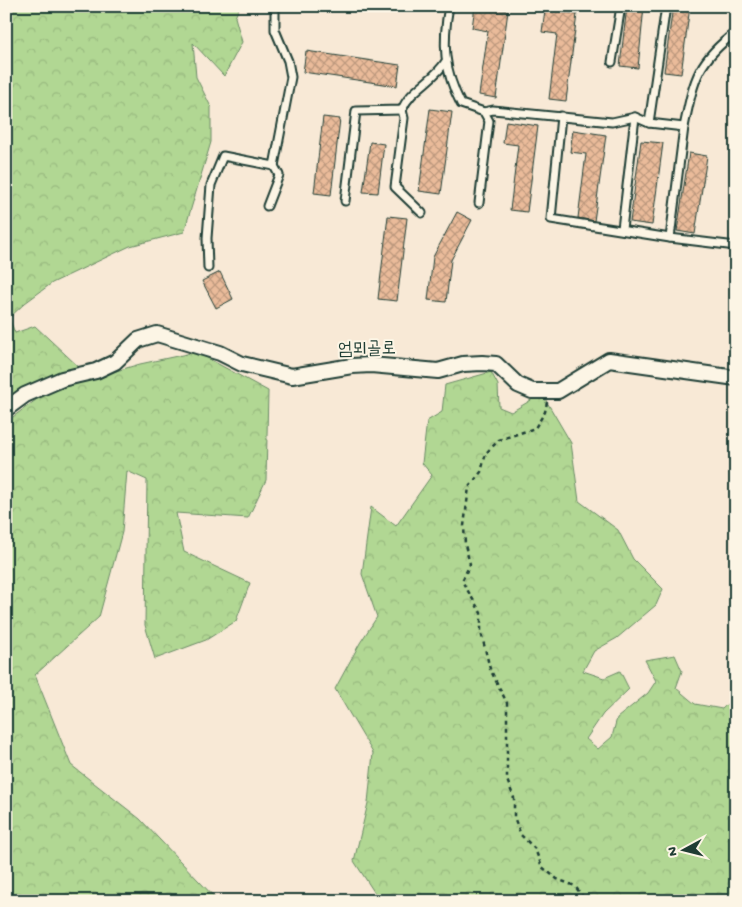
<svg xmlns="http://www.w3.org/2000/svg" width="742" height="907" font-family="'Gochi Hand','Poor Story',sans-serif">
  <defs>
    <pattern id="forest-crowns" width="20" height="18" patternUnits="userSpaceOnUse" patternTransform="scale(1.25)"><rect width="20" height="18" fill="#b1d793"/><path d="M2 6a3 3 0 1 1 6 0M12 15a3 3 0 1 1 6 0" fill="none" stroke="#98b97f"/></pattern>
    <pattern id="building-cross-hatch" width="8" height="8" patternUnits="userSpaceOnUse" patternTransform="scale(1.25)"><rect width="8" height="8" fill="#eabb9a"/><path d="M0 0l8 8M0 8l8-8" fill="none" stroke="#bd997e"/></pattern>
  </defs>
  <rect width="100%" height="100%" fill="#f8e9d6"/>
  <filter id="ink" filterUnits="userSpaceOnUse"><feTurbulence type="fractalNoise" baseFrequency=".02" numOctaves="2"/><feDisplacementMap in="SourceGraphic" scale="10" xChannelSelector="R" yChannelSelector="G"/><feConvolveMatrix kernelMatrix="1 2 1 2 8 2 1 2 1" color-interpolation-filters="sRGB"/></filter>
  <g filter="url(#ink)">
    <g fill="url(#forest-crowns)" stroke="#688a64">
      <polygon points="6,6 240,6 235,17 242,42 224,76 193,43 196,77 211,107 211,142 184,232 130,246 52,283 25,303 9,318 15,333 35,326 81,369 6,403"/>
      <path d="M196,352l72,39 -2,89 -18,38 -72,-5 8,39 66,31 -14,38 -30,19 -51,19 -10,-34 2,-145 -20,-9 -5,61 -23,85 -64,58 36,90 69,54 78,82c-34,0 -193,6 -212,-7v-472l42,-31 92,-27z"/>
      <polygon points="491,372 498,385 499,407 511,412 533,399 544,397 571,443 579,501 618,530 633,559 663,589 656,605 617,638 594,651 583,671 604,678 620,671 629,689 603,714 586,739 598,749 612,737 617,718 648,693 656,681 645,660 675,655 682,671 676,688 695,704 722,709 736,696 736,901 375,901 378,898 354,861 368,803 373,753 335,689 360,643 377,617 362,574 371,507 396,526 432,475 422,463 427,421 442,412 445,385"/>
    </g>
    <g fill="url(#building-cross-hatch)" stroke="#1f3d34">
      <polygon points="475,6 508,11 496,98 479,95 488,31 472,28"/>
      <polygon points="627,6 644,6 638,68 620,66"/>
      <polygon points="673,6 690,6 681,74 664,72"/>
      <polygon points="545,10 577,14 566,101 549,99 557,34 542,32"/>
      <polygon points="306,51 400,65 397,86 303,72"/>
      <polygon points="430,109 452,112 441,194 419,191"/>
      <polygon points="323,117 340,119 331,195 314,193"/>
      <polygon points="506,121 538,126 527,212 510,210 518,145 503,143"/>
      <polygon points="573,130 606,135 594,221 578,218 586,154 570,152"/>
      <polygon points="641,141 663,143 652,225 630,222"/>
      <polygon points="370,142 384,144 378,193 363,192"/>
      <polygon points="689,153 707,156 695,234 677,231"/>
      <polygon points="457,212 472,220 451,260 446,302 428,300 433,257"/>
      <polygon points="388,216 407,218 397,301 378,299"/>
      <polygon points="220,272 233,299 216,308 202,281"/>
    </g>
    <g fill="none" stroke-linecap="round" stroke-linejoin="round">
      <defs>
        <g id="service">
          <path d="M449,6c-7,37 -5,65 12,98l23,8 5,9 -10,82"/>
          <polyline points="612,62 621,6"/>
          <polyline points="402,110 404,118 395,187 422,213"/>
          <polyline points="484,112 493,110 612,122 635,117 649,123 684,127 670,238 736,246"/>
          <polyline points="561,116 551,219 670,238"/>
          <polyline points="649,123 666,6"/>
          <path d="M684,127c10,-47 12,-65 52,-95"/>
          <path d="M345,201l11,-90 46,-1c8,-21 32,-29 44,-49"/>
          <polyline points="267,206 279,175 274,166"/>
          <polyline points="622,229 635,117"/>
          <polyline points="208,268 207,238 211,185 223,156 274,166 291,77 288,61 275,30 275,6"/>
        </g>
        <polyline id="minor" points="6,409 25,395 62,379 96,371 115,362 138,340 157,334 220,353 242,364 292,376 352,366 371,365 438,371 463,364 482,363 496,364 518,385 532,391 558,391 609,360 736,378"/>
      </defs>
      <use href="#service" stroke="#1f3d34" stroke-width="11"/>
      <use href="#minor" stroke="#1f3d34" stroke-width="18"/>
      <polyline stroke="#1f3d34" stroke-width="2.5" stroke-dasharray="4 4" stroke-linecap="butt" points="547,402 545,412 535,428 499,440 486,453 481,472 469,487 464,526 465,545 470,564 462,581 481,613 481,632 490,669 507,703 507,780 514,798 514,817 521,835 535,849 542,867 557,879 575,886 586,901"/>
      <use href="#service" stroke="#fcf5e5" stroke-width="7"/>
      <use href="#minor" stroke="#fcf5e5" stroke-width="14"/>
    </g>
  </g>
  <g text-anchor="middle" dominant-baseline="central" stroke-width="4" stroke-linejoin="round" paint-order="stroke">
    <g font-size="18" fill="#1f3d34" stroke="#fcf5e5">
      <text transform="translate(367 350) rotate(-1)">엄뫼골로</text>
    </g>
  </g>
  <rect width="742" height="907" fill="none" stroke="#fcf5e5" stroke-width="25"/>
  <rect x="12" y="12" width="717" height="882" fill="none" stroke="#1f3d34" stroke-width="2" filter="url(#ink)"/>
  <g transform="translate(684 850) rotate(263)" stroke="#fcf5e5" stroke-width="4" paint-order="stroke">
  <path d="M0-4L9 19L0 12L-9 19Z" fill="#1f3d34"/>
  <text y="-8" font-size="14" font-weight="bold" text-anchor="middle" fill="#1f3d34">N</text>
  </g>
</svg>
